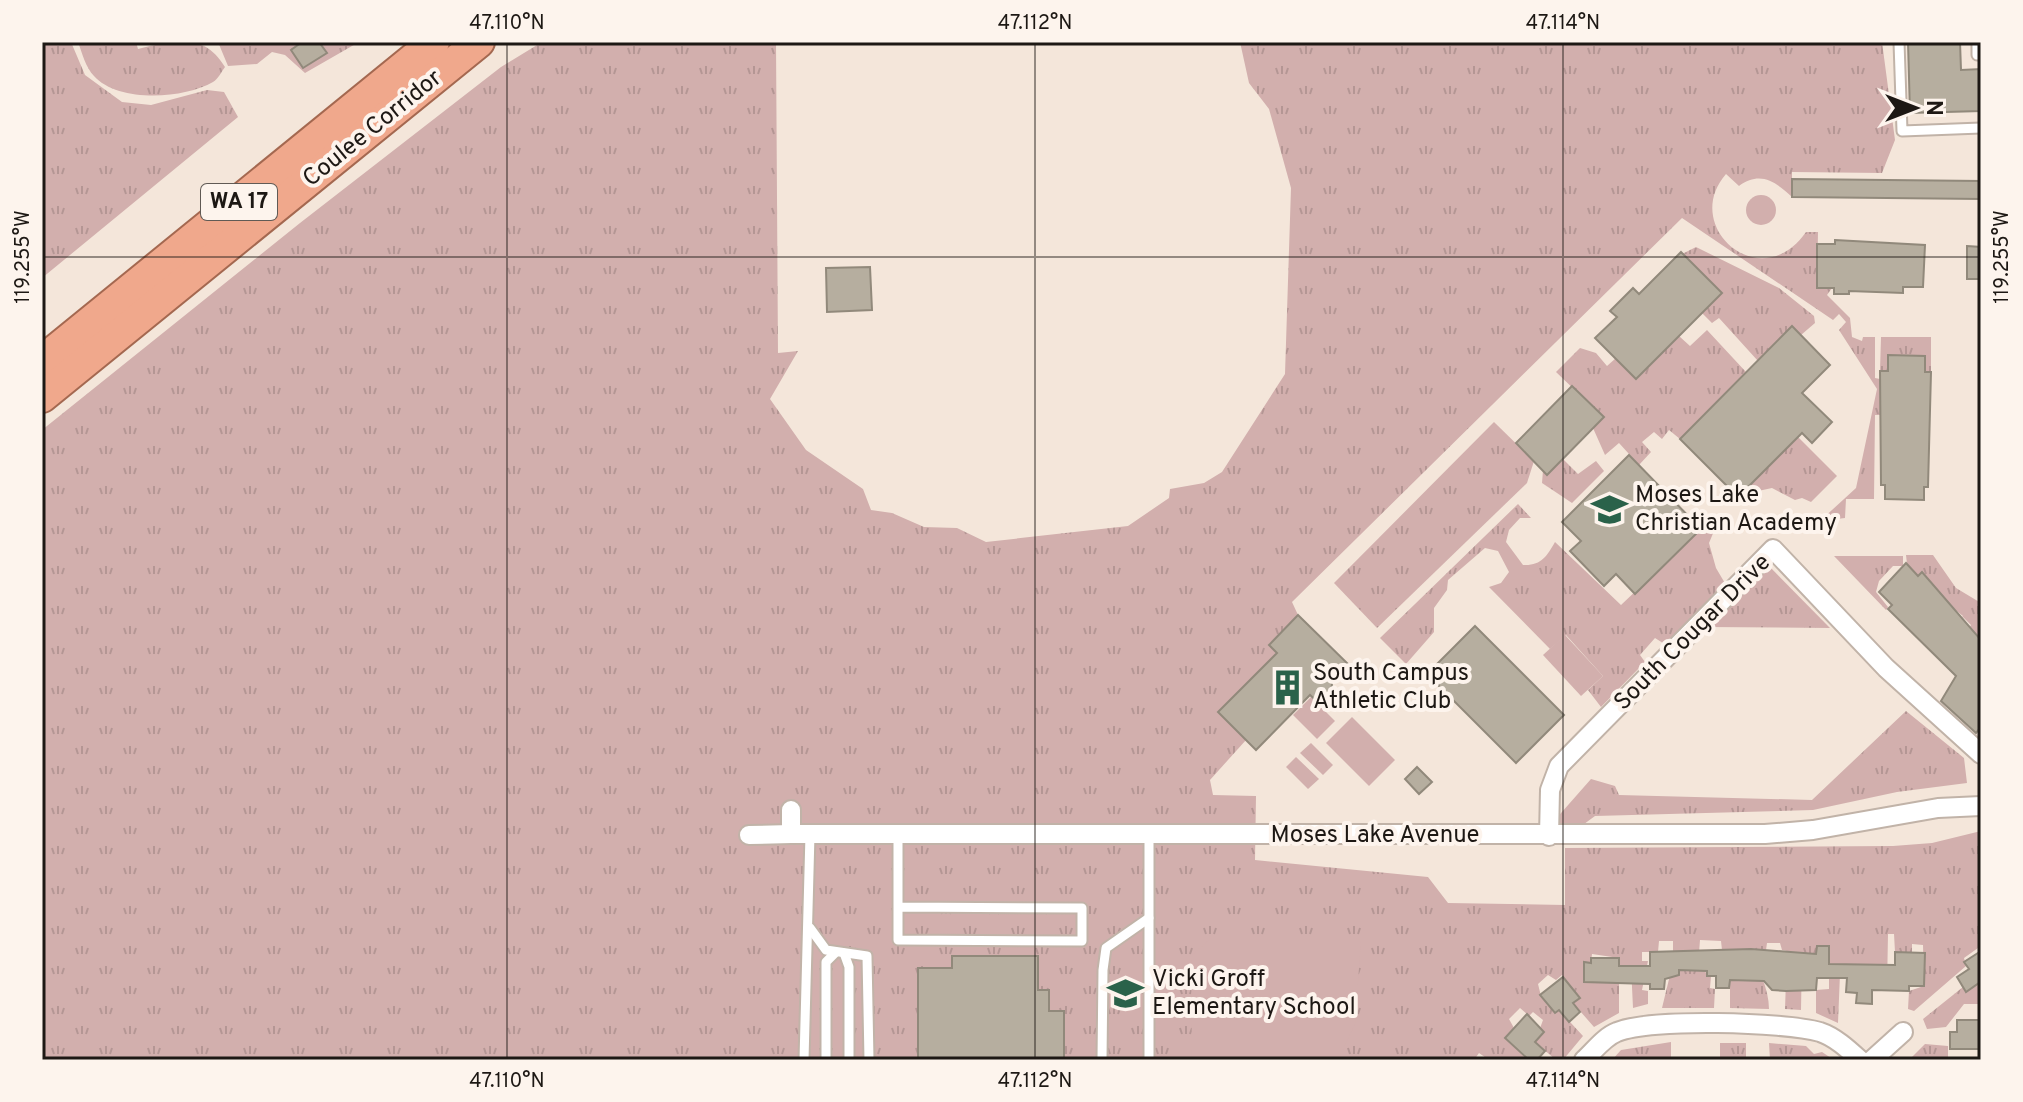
<svg xmlns="http://www.w3.org/2000/svg" width="2023" height="1102" font-family="Overpass,sans-serif">
  <defs>
    <pattern id="grass-tufts" width="24" height="20" patternUnits="userSpaceOnUse" patternTransform="scale(2)"><rect width="24" height="20" fill="#d2afad"/><path d="M3 7l-1-3M5 7V3M7 7l1-3M15 17l-1-3M17 17v-4M19 17l1-3" fill="none" stroke="#b49694"/></pattern>
  </defs>
  <rect width="100%" height="100%" fill="#f4e6da"/>
  <g fill="url(#grass-tufts)">
    <polygon points="42,42 71,42 85,75 122,102 151,105 207,90 224,92 238,117 42,278"/>
    <path d="M78,42h58l2,7c36,-9 65,-18 87,18 -3,4 -7,12 -12,15 -29,17 -95,21 -119,-6 -8,-8 -12,-23 -16,-34z"/>
    <polygon points="218,42 302,42 291,50 304,68 326,53 319,42 359,42 305,73 285,55 272,52 257,64 228,66"/>
    <path d="M542,42h234l2,311 20,-2 -28,48 36,51 57,39 8,21 21,3 32,14 33,1 29,14 142,-16 41,-28 1,-9 34,-6 18,-11 63,-98 6,-186 -22,-79 -20,-26 -9,-41h642l13,98 -13,33 -90,-1v25c-17,-16 -32,-26 -53,-11l-13,-12c-46,53 35,123 80,58h12l-1,55 15,1 -5,7 23,23 2,19 10,4 1,-4h12v41l5,1v36h-5l-1,84h-28l-1,19 -25,3 36,-33 21,-99 -38,-59 7,-8 -7,-8 -6,6 -151,-102 -390,384 6,13 -29,29 8,9 -59,59 28,28 -36,40 3,15 43,1 -1,64 173,17 20,26 117,2v-57l328,-2 39,-3 49,-12v121l-3,-4 -14,10 2,8 -52,45 -6,-2 1,-18 15,-5 -1,-41 -11,-1v8h-17l-1,-18h-6l-1,54 -47,-14 -2,49 -22,-10v-23l13,-1v-43h-12l-1,8h-14l-1,56 -16,-1 2,-58 -5,-1 -2,-7h-13l-1,7 -15,-1c7,21 18,39 18,60l-39,-1v-57l-8,-1 -1,-9 -21,-1 -1,13 8,23h4l-1,12 5,1 -1,19h-52l8,-33h9v-22h-6v-12h-14l-1,11h-16v9h6l-6,29 6,1v13l-15,4 -2,-42h-12v-8l-27,-4 -1,9h-7l35,20v30l-25,14 -21,-24 6,-6 -17,-22 -6,5 -8,-5 -10,9 3,12 14,17 4,-3 24,26 -20,24h-7l-21,-18 8,-22 -10,-8 -4,4 -9,-8 -11,11 5,9 -9,10 24,22h-40l-10,-7 -5,7h-1432v-630l258,-207 201,-156z"/>
    <circle cx="1761" cy="210" r="15"/>
    <polygon points="1696,247 1779,288 1814,316 1815,323 1801,335 1793,327 1758,361 1719,318 1712,323 1702,313 1682,254"/>
    <polygon points="1707,330 1746,372 1680,439 1669,430 1662,439 1654,432 1642,442 1651,452 1639,465 1619,443 1605,455 1593,428 1603,417 1556,372 1580,348 1596,353 1607,366 1616,358 1637,379 1679,336 1690,346"/>
    <polygon points="1881,337 1931,337 1931,372 1925,372 1925,356 1888,355 1888,371 1880,371"/>
    <polygon points="1494,422 1534,461 1527,483 1377,628 1334,583"/>
    <polygon points="1798,437 1837,476 1811,502 1802,498 1795,500 1772,488 1749,493 1745,490"/>
    <polygon points="1563,459 1578,474 1596,461 1604,471 1572,503 1542,483 1543,470 1548,474"/>
    <path d="M1518,504l13,14h-11l-11,12 -3,12 17,23c18,1 24,-9 32,-23l66,63 78,-74 4,2 6,-7 5,5 -5,12 7,25 10,17 -60,60 -11,-7 -15,17 5,7 -44,45 -13,-17 15,-14 -37,-41 -16,14 -61,-62 12,-4 8,-11 -11,-21 -13,-3 -37,32 -1,10 -13,18v24l-28,32 -26,-26z"/>
    <polygon points="1906,555 1933,555 1956,588 1981,603 1981,640 1969,628 1971,625 1963,617 1960,620 1963,616 1929,589 1933,584 1922,572 1918,576 1907,564"/>
    <polygon points="1834,556 1903,556 1903,566 1893,566 1879,581 1876,592 1888,607 1886,610"/>
    <polygon points="1769,566 1830,628 1706,627 1762,572"/>
    <polygon points="1906,711 1964,758 1967,783 1897,792 1813,810 1595,816 1580,827 1559,826 1554,821 1591,779 1615,786 1619,795 1812,800"/>
    <polygon points="1981,982 1981,1004 1964,1004 1946,1027 1927,1029 1923,1019 1963,987 1966,991"/>
    <polygon points="1671,1042 1671,1060 1612,1060 1621,1050"/>
    <rect x="1720" y="1043" width="26" height="17"/>
    <polygon points="1769,1043 1806,1046 1814,1054 1822,1052 1834,1060 1770,1060"/>
    <polygon points="1925,1044 1948,1046 1948,1060 1909,1060"/>
  </g>
  <g fill="#d2afad">
    <polygon points="1565,635 1603,676 1581,696 1543,655"/>
    <polygon points="1311,697 1335,721 1317,739 1293,715"/>
    <polygon points="1352,717 1395,760 1369,786 1326,743"/>
    <polygon points="1311,743 1333,765 1323,775 1300,753"/>
    <polygon points="1296,757 1319,779 1308,789 1286,767"/>
    <polygon points="1210,939 1361,939 1355,1024 1338,1060 1192,1060 1191,956"/>
  </g>
  <g fill="#b6ae9f" stroke="#91897b" stroke-width="2">
    <polygon points="302,42 319,42 327,53 303,68 291,50"/>
    <polygon points="1908,42 1960,42 1961,70 1981,69 1981,111 1910,113"/>
    <polygon points="1792,179 1981,181 1981,199 1792,197"/>
    <polygon points="1835,240 1925,245 1923,287 1903,287 1903,293 1849,291 1849,294 1834,294 1834,288 1817,288 1817,244 1835,244"/>
    <polygon points="1967,246 1981,247 1981,279 1967,279"/>
    <polygon points="1681,252 1722,293 1636,379 1595,338 1617,317 1610,311 1633,288 1639,294"/>
    <polygon points="870,267 872,310 827,312 826,268"/>
    <polygon points="1792,326 1830,365 1802,393 1832,422 1812,443 1802,433 1738,497 1680,439"/>
    <polygon points="1888,355 1925,356 1925,372 1931,372 1928,487 1924,487 1924,500 1885,499 1885,485 1881,485 1880,371 1888,371"/>
    <polygon points="1572,386 1604,417 1547,475 1516,443"/>
    <polygon points="1629,455 1701,529 1635,594 1616,574 1604,586 1570,551 1581,541 1562,522"/>
    <polygon points="1906,563 1918,576 1922,572 1981,640 1981,727 1976,733 1941,701 1956,676 1888,609 1892,605 1879,592"/>
    <polygon points="1298,615 1349,665 1332,682 1331,701 1324,708 1310,695 1256,750 1218,712 1277,653 1269,645"/>
    <polygon points="1475,626 1564,715 1516,763 1427,674"/>
    <polygon points="1417,767 1432,782 1419,794 1405,779"/>
    <polygon points="1817,946 1829,946 1829,964 1895,965 1895,952 1925,953 1924,986 1909,986 1909,991 1872,990 1872,1004 1856,1003 1857,993 1846,992 1847,978 1817,978 1816,990 1786,991 1772,990 1764,981 1730,980 1729,988 1716,988 1716,976 1707,976 1707,971 1679,970 1679,975 1665,979 1664,989 1650,989 1650,984 1584,982 1584,962 1591,963 1591,958 1619,958 1619,966 1650,966 1650,952 1751,949 1816,954"/>
    <polygon points="1981,951 1981,986 1979,983 1966,992 1957,977 1969,969 1964,962"/>
    <polygon points="952,956 1038,956 1038,990 1049,990 1049,1011 1064,1011 1064,1060 918,1060 918,968 952,968"/>
    <polygon points="1563,977 1580,998 1573,1003 1580,1012 1569,1022 1559,1010 1555,1013 1540,995"/>
    <polygon points="1527,1014 1544,1032 1535,1042 1545,1051 1537,1060 1529,1060 1505,1038"/>
    <polygon points="1957,1020 1981,1020 1981,1049 1950,1049 1950,1032 1957,1032"/>
  </g>
  <g fill="none" stroke-linecap="round" stroke-linejoin="round">
    <defs>
      <g id="service">
        <polyline points="1899,42 1902,131 1981,128"/>
        <polyline points="1977,42 1977,55 1981,55"/>
        <polyline points="898,907 1082,908 1082,941 898,940 898,835"/>
        <polyline points="810,928 826,950 867,956 869,1060"/>
        <polyline points="844,953 849,967 849,1060"/>
        <polyline points="804,1060 810,834"/>
        <polyline points="826,1060 826,962 835,953"/>
        <polyline points="1102,1060 1103,970 1106,948 1149,918"/>
        <polyline points="1149,1060 1149,835"/>
      </g>
      <g id="minor">
        <polyline points="791,810 791,834 1765,834 1813,830 1938,808 1981,806"/>
        <polyline points="749,835 791,834"/>
        <polyline points="1549,836 1550,790 1559,766 1773,549 1886,668 1981,754"/>
        <path d="M1584,1060c10,-9 20,-23 33,-28 33,-14 167,-10 203,0 15,5 28,17 40,28"/>
        <polyline points="1872,1060 1903,1032"/>
      </g>
      <g id="trunk">
        <polyline points="42,361 434,42"/>
        <polyline points="42,397 479,42"/>
      </g>
    </defs>
    <use href="#service" stroke="#c1b3a8" stroke-width="13"/>
    <use href="#minor" stroke="#c1b3a8" stroke-width="22"/>
    <use href="#trunk" stroke="#a46850" stroke-width="34"/>
    <use href="#service" stroke="#fff" stroke-width="9"/>
    <use href="#minor" stroke="#fff" stroke-width="18"/>
    <use href="#trunk" stroke="#f0a88c" stroke-width="30"/>
  </g>
  <path fill="none" stroke="#1d1814" stroke-width="2" stroke-opacity="0.45" d="M507,42v1018M1035,42v1018M1563,42v1018M42,257h1939"/>
  <defs>
    <symbol id="school-bare" viewBox="-9 -9 18 18"><path d="M0-5L7-2L0 1L-7-2ZM-4 1L0 2.5L4 1V4Q0 6-4 4Z" fill="#2a624a" stroke="#fdf4ed" stroke-width="2.5" paint-order="stroke"/></symbol>
    <symbol id="building-bare" viewBox="-9 -9 18 18"><path d="M-4-6H4V6H1V3H-1V6H-4ZM-2.5-4.3h1.7v1.8h-1.7ZM.8-4.3h1.7v1.8H.8ZM-2.5-1h1.7V.8h-1.7ZM.8-1h1.7V.8H.8Z" fill="#2a624a" stroke="#fdf4ed" stroke-width="2.5" paint-order="stroke"/></symbol>
  </defs>
  <g fill-rule="evenodd">
    <use href="#school-bare" x="1584" y="484" width="51" height="51"/>
    <use href="#building-bare" x="1262" y="662" width="51" height="51"/>
    <use href="#school-bare" x="1100" y="968" width="51" height="51"/>
  </g>
  <g text-anchor="middle" dominant-baseline="central" stroke-width="8" stroke-linejoin="round" paint-order="stroke">
    <rect fill="#fdf4ed" stroke="#605a55" stroke-width="2" x="201" y="184" width="76" height="36" rx="6"/>
    <g font-size="22" font-weight="bold" fill="#1d1814">
      <text x="239" y="202">WA 17</text>
    </g>
    <g font-size="24" fill="#1d1814" stroke="#fdf4ed">
      <text transform="translate(373 129) rotate(-39)">Coulee Corridor</text>
      <text transform="translate(1693 633) rotate(-45)">South Cougar Drive</text>
      <text x="1375" y="836">Moses Lake Avenue</text>
    </g>
    <g font-size="24" fill="#1d1814" stroke="#fdf4ed" text-anchor="start">
      <text x="1635" y="496">Moses Lake<tspan x="1635" dy="28">Christian Academy</tspan></text>
      <text x="1313" y="674">South Campus<tspan x="1313" dy="28">Athletic Club</tspan></text>
      <text x="1152" y="980">Vicki Groff<tspan x="1152" dy="28">Elementary School</tspan></text>
    </g>
  </g>
  <rect width="2023" height="1102" fill="none" stroke="#fdf4ed" stroke-width="88"/>
  <g transform="translate(1915 108) rotate(90)" stroke="#fdf4ed" stroke-width="6" paint-order="stroke">
  <path d="M0-6L14 30L0 20L-14 30Z" fill="#1d1814"/>
  <text y="-12" font-size="22" font-weight="bold" text-anchor="middle" fill="#1d1814">N</text>
  </g>
  <rect x="44" y="44" width="1935" height="1014" fill="none" stroke="#1d1814" stroke-width="3"/>
  <g font-size="20" text-anchor="middle" fill="#1d1814">
    <text x="507" y="29">47.110°N</text>
    <text x="1035" y="29">47.112°N</text>
    <text x="1563" y="29">47.114°N</text>
    <text transform="translate(2001 257) rotate(-90)" y="7">119.255°W</text>
    <text transform="translate(22 257) rotate(-90)" y="7">119.255°W</text>
    <text x="507" y="1087">47.110°N</text>
    <text x="1035" y="1087">47.112°N</text>
    <text x="1563" y="1087">47.114°N</text>
  </g>
</svg>
